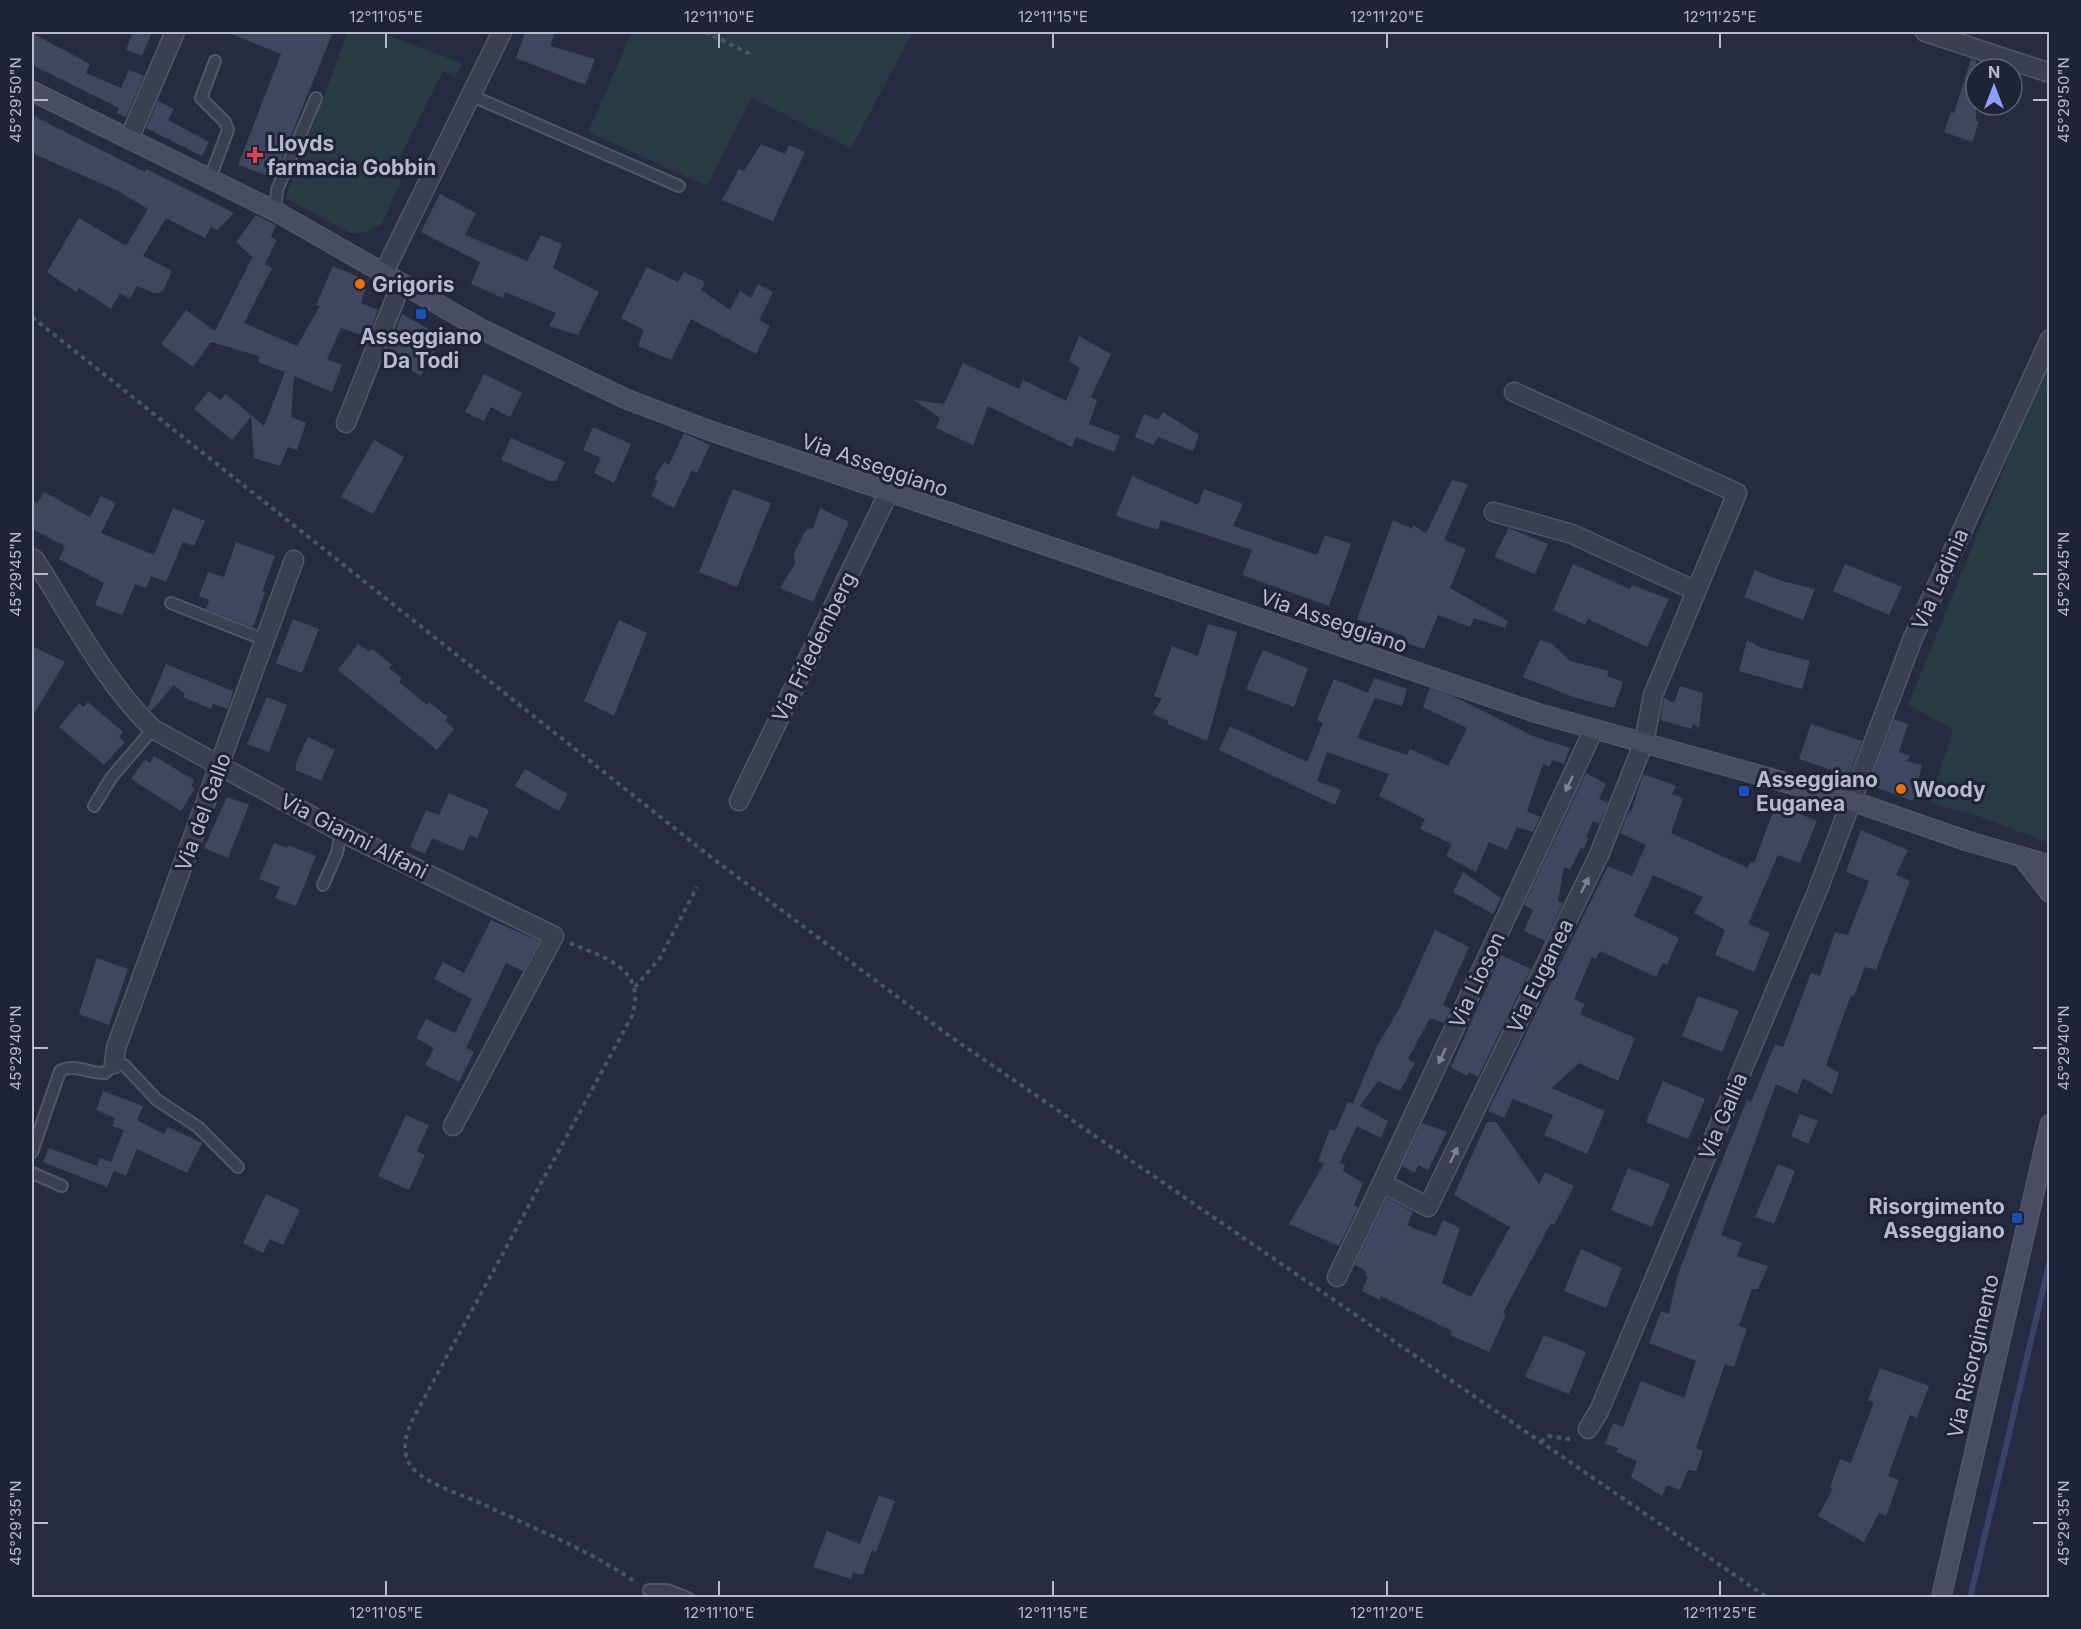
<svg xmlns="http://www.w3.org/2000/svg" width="2081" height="1629" font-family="Inter,sans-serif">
  <rect width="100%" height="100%" fill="#262b42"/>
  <g fill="#283a43">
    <polygon points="348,32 378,32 462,63 455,77 443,71 392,174 401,181 382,224 363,233 350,233 285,198"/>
    <polygon points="632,32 913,32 851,148 752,98 707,186 588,132"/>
    <polygon points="2049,357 2049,843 1973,814 1930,803 1953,729 1908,705"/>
  </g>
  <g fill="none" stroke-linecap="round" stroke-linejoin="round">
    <polyline stroke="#394269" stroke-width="6" points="1970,1598 2050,1260"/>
  </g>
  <g fill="#404660">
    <polygon points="133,32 152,32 142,56 126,50"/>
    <polygon points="226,32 333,32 274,178 238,165 281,54"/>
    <polygon points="525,32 555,32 550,46 595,59 585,85 516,58"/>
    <polygon points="32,33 90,64 86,73 121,88 129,70 144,76 126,117 117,113 119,108 32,65"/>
    <polygon points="1971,59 1976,61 1976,121 1979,122 1972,142 1944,132 1951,112 1954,113"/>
    <polygon points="158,101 174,109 168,120 209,142 202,156 146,128"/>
    <polygon points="32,115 145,172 146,169 234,213 217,230 211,227 205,238 166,218 143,256 172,271 164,289 159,293 154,293 137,286 130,299 120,293 111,309 79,288 76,292 47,272 79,218 126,246 148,209 118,191 32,153"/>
    <polygon points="761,144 785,154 789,145 805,152 773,221 722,200 739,169 744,171"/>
    <polygon points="440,194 476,213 465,235 527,261 541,235 562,244 553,268 599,292 578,335 549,326 556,313 505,292 503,298 471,284 480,262 421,232"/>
    <polygon points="256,215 276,225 271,237 277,240 265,264 272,268 244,323 297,346 320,306 316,305 333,266 368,281 361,303 378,310 368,337 341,328 327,359 342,365 332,392 294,376 291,417 306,423 297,450 288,447 280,466 254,458 251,417 232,440 194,409 209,391 220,400 226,394 264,426 285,372 258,362 259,356 211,342 193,367 161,344 186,310 215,331 252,258 255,259 236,242"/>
    <polygon points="647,267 678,282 684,272 705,282 701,290 730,310 740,291 751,298 758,284 773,292 759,320 770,326 756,354 691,319 671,360 638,346 644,330 621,318"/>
    <polygon points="402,314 441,336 421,376 385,356"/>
    <polygon points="1079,336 1111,354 1091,397 1097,400 1089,424 1120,436 1114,452 1076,437 1072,447 988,406 973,445 936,428 940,418 914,400 944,404 963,363 1019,389 1023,380 1066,401 1080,368 1069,361"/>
    <polygon points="484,374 522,393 510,417 491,407 484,421 465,412"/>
    <polygon points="1163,412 1199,435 1193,451 1158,437 1153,445 1135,437 1144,414 1158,420"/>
    <polygon points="593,427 631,444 614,483 594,473 601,458 583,450"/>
    <polygon points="684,433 710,445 697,473 692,470 674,508 651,496 658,481 654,479 664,462 669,465"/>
    <polygon points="511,438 565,462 556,481 550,481 501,460"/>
    <polygon points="374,440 404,457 373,514 341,497"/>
    <polygon points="1132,476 1198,505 1204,489 1243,504 1233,526 1317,555 1325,535 1351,544 1329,606 1242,575 1252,550 1161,520 1158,530 1116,516"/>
    <polygon points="1452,480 1468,484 1444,540 1466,549 1450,588 1508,621 1505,628 1474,618 1470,627 1438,615 1424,649 1404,642 1406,637 1357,619 1393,520 1413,529 1413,525 1426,533"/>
    <polygon points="733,489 771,503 737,587 699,572"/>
    <polygon points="44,492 90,517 101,496 116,503 101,533 154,555 173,508 205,521 194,546 183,542 166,582 151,576 146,588 135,584 122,615 95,605 104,583 59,559 65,546 32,529 32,500 37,503"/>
    <polygon points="820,508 849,522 813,602 780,588 795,564 794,553 806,530 813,528"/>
    <polygon points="1509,528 1548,544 1535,574 1494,557"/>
    <polygon points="236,542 275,556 262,591 265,592 253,627 206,609 209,600 199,596 208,572 224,577"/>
    <polygon points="1573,564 1630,589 1632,585 1669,599 1647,647 1588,619 1585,625 1553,610"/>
    <polygon points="1845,564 1902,587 1889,615 1833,591"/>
    <polygon points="1755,570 1782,581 1815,589 1803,620 1744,597"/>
    <polygon points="293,619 319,629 302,673 276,663"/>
    <polygon points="619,620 647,633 614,716 584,701"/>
    <polygon points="1208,624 1237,632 1207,741 1168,724 1168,721 1153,714 1162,698 1154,696 1172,646 1198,656"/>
    <polygon points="1540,640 1552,644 1570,661 1609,671 1607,676 1623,682 1614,708 1573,697 1523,677"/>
    <polygon points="1747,640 1762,648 1810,661 1802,689 1739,671"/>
    <polygon points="358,644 369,652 372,649 392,665 389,668 402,678 399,682 427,705 429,702 448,717 445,721 454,729 437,750 338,670"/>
    <polygon points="32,646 65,662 32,717"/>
    <polygon points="1263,650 1308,668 1294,707 1246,689"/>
    <polygon points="166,664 233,691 228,709 213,704 211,709 183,697 185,694 174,685 151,711 148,707"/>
    <polygon points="1374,678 1407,689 1402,706 1375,698 1357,738 1407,755 1410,749 1448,766 1467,728 1423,707 1430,688 1453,696 1533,736 1570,748 1564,764 1553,760 1549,767 1543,764 1527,811 1540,817 1533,832 1517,827 1507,850 1489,842 1476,872 1446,856 1452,844 1420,829 1425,819 1379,796 1389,774 1327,752 1317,781 1341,790 1335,805 1219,750 1230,726 1307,762 1323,723 1317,720 1334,679 1368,693"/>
    <polygon points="1680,686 1703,693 1699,727 1693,724 1692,729 1660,720 1664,698 1674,703"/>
    <polygon points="267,697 287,705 269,752 247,744"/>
    <polygon points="88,702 123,732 119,737 125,742 104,765 59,727 79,703 83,707"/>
    <polygon points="1894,719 1908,724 1899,752 1910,756 1907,761 1922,765 1913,801 1869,785"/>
    <polygon points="1811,724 1862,741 1849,776 1799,759"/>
    <polygon points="308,737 335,750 321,781 296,770 296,763"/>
    <polygon points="154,756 194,780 191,786 195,788 181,811 131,779 145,759 150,763"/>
    <polygon points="525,769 568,794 559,811 515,786"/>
    <polygon points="1586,773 1606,784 1599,799 1608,803 1599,824 1593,821 1586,837 1588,838 1584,849 1581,848 1570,870 1564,867 1558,901 1563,903 1545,941 1524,931 1533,910 1524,905"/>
    <polygon points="1643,774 1676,786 1672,794 1683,798 1671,833 1748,868 1750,862 1754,863 1776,804 1817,821 1800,863 1778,855 1748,924 1770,933 1754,972 1715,955 1725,930 1694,913 1703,897 1653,875 1634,916 1679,938 1667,965 1663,963 1656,977 1600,951 1596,959 1592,957 1574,999 1585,1004 1580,1014 1635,1038 1618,1081 1579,1063 1552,1088 1605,1111 1587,1154 1544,1135 1553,1115 1513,1099 1504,1118 1488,1111 1608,866 1632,876 1646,845 1620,833 1629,811 1631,812"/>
    <polygon points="449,793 489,810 477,838 470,835 463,851 432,838 425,854 410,847 426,810 439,815"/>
    <polygon points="227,797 249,805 228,858 204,848"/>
    <polygon points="1861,830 1908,850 1896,875 1910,881 1876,970 1865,967 1854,996 1851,995 1826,1065 1839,1073 1832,1094 1803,1078 1797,1094 1776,1084 1721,1235 1742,1243 1737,1256 1768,1266 1758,1289 1752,1289 1739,1326 1747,1329 1734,1367 1725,1364 1696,1448 1703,1451 1696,1471 1688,1470 1680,1490 1667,1485 1662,1496 1631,1477 1637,1461 1616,1452 1618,1448 1605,1444 1613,1423 1623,1427 1641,1381 1684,1398 1696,1361 1649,1343 1661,1311 1669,1314 1677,1277 1708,1195 1747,1100 1751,1102 1775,1044 1783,1047 1811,973 1820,976 1835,932 1848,935 1869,881 1846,872"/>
    <polygon points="274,843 287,848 288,845 316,856 296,906 275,898 280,887 259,879"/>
    <polygon points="1463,872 1501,898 1493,914 1453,892"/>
    <polygon points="491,920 539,941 523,971 506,963 466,1048 474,1052 459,1082 425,1065 434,1048 416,1038 426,1019 455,1033 472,999 434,979 443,962 464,973"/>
    <polygon points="1435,930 1469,947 1443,1005 1451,1009 1444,1023 1430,1018 1408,1059 1415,1063 1400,1091 1378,1081 1360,1106 1388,1121 1381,1138 1357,1126 1340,1162 1345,1165 1343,1171 1363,1183 1354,1205 1358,1207 1339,1246 1289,1224 1324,1164 1318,1161 1330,1129 1335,1131 1348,1102 1356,1105 1353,1103 1377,1046 1399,1009"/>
    <polygon points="1501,955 1531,969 1478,1077 1469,1072 1467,1076 1451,1067"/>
    <polygon points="97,958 128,969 109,1025 79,1014"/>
    <polygon points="1698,996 1739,1011 1722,1052 1682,1036"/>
    <polygon points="1663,1081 1705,1099 1688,1139 1646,1122"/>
    <polygon points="103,1091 143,1106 137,1120 164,1134 168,1127 202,1143 187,1173 137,1149 126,1176 114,1171 107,1187 43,1162 49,1148 97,1166 100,1158 111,1162 124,1130 112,1126 115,1118 96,1110"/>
    <polygon points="1800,1114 1818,1121 1808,1144 1791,1136"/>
    <polygon points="406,1115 429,1125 417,1151 425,1155 409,1190 378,1176"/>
    <polygon points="1487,1122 1496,1122 1539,1184 1545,1172 1574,1186 1554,1225 1551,1223 1503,1313 1506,1315 1489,1352 1450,1335 1452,1331 1381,1296 1380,1300 1362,1291 1368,1276 1365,1275 1367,1272 1355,1265 1387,1198 1413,1212 1407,1225 1415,1229 1436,1236 1443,1220 1460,1228 1442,1283 1471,1297 1510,1227 1454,1195"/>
    <polygon points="1422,1123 1447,1132 1428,1170 1418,1165 1415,1173 1402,1166"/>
    <polygon points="1778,1164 1795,1171 1774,1224 1755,1217"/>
    <polygon points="1628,1168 1670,1184 1652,1227 1611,1210"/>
    <polygon points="266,1194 300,1210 283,1245 270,1239 263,1253 243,1243"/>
    <polygon points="1581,1249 1622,1268 1606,1308 1564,1291"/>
    <polygon points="1544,1335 1586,1352 1569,1394 1525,1377"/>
    <polygon points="1880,1368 1929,1386 1917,1418 1910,1415 1888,1476 1899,1480 1886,1516 1879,1513 1864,1542 1818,1516 1833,1489 1830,1487 1840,1459 1851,1463 1874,1402 1868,1400"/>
    <polygon points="879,1495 895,1501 876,1552 872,1550 863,1575 853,1573 851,1579 813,1567 827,1531 860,1544"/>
  </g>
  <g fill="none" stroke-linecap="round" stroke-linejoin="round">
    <defs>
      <g id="lane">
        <polyline points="470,95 679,186"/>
        <polyline points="210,178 228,130 225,122 201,98 215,61"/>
        <polyline points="275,211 277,190 316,98"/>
        <polyline points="171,603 265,640"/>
        <polyline points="94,806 111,778 153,729"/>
        <polyline points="323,885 337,853 341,832"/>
        <path d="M32,1152l28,-81c16,-8 29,3 45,2l9,-9 10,1 33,35 41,27 40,40"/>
        <polyline points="32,1173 62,1186"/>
        <polyline points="649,1590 667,1590 688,1598"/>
      </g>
      <g id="street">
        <polyline points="1925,32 2050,73"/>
        <polyline points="129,139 175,32"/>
        <polyline points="383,274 502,32"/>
        <polyline points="1514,392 1737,493 1653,695 1644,742 1599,855 1428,1207 1382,1183 1593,731"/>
        <polyline points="346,423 401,284"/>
        <polyline points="1494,512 1572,534 1696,591"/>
        <path d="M32,558l3,2c37,58 69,121 118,169l188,103 213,104 -101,190"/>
        <polyline points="739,801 888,494"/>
        <polyline points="114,1064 116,1048 294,560"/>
        <polyline points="1337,1277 1382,1183"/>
        <polyline points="1588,1429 1599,1411 1817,892 1913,638 2050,339"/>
      </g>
      <g id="secondary">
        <polyline points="32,91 275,211 483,330 626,399 708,430 1537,713 1852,801 1967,841 2050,865"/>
        <polyline points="2022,857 2050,893"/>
        <polyline points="1941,1598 2050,1124"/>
      </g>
    </defs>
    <use href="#lane" stroke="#525669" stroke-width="14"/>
    <use href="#street" stroke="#525669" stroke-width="21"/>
    <use href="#secondary" stroke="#525669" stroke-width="21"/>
    <g stroke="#465760" stroke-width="4" stroke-dasharray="4.5 4.5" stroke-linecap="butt">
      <polyline points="705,32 752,55"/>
      <polyline points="32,317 712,858 951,1037 1768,1598"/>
      <path d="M570,943c35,15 77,25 62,73l-217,399c-7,15 -15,31 -6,48 11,20 55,32 76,42 50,24 106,46 152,78"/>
      <polyline points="635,987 660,958 697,887"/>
      <polyline points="1541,1442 1548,1436 1575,1440"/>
    </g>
    <use href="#lane" stroke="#3a3f52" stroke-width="10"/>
    <use href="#street" stroke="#3a3f52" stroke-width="18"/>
    <use href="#secondary" stroke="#484c65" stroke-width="18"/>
  </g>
  <defs><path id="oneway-solid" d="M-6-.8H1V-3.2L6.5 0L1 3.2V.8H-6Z" transform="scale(1.5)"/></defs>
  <g fill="#7f8395">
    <use href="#oneway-solid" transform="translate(1569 784) rotate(115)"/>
    <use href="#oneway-solid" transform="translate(1585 885) rotate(-64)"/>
    <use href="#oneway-solid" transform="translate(1442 1056) rotate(115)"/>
    <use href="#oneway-solid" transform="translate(1454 1155) rotate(-64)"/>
  </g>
  <path fill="none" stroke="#b7bacc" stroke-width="2" d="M386,33v15M719,33v15M1053,33v15M1387,33v15M1720,33v15M33,100h15M2033,100h15M33,574h15M2033,574h15M33,1048h15M2033,1048h15M33,1523h15M2033,1523h15M386,1581v15M719,1581v15M1053,1581v15M1387,1581v15M1720,1581v15"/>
  <path fill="#e0444e" stroke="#1f2337" stroke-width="2" d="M252 146h6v6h6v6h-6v6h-6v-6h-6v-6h6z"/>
  <g fill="#e8710a" stroke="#1f2337" stroke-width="2">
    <circle cx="360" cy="284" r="6"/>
    <circle cx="1901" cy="789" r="6"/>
  </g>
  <g fill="#1a4fb4" stroke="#1f2337" stroke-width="2">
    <rect x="415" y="308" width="12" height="12" rx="3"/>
    <rect x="1738" y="785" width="12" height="12" rx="3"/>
    <rect x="2011" y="1212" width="12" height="12" rx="3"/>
  </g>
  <g text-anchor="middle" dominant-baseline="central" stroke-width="6" stroke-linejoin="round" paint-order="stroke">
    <g font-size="21" font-weight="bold" fill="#b7bacc" stroke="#1f2337" text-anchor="start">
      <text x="267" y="143">Lloyds<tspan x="267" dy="24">farmacia Gobbin</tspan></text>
      <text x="372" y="284">Grigoris</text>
      <text x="421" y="336" text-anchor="middle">Asseggiano<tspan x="421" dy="24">Da Todi</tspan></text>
      <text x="1756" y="779">Asseggiano<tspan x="1756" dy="24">Euganea</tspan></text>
      <text x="1913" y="789">Woody</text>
      <text x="2005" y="1206" text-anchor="end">Risorgimento<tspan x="2005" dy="24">Asseggiano</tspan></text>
    </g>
    <g font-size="21" fill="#b7bacc" stroke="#1f2337">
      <text transform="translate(875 465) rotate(19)">Via Asseggiano</text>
      <text transform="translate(1940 579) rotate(-66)">Via Ladinia</text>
      <text transform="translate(1334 621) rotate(19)">Via Asseggiano</text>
      <text transform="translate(814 647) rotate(-64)">Via Friedemberg</text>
      <text transform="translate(203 812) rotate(-70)">Via del Gallo</text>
      <text transform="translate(354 836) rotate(27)">Via Gianni Alfani</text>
      <text transform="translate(1540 976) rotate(-64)">Via Euganea</text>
      <text transform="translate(1477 980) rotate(-65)">Via Lioson</text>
      <text transform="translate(1723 1116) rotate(-67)">Via Gallia</text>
      <text transform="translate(1973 1356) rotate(-77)">Via Risorgimento</text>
    </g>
  </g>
  <rect width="2081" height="1629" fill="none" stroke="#1f2337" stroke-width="66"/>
  <g transform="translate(1994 87)"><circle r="28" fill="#1f2337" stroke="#5c5f73" stroke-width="1.5"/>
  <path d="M0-4.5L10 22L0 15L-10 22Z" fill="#8e9ffa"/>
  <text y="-9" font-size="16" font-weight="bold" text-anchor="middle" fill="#b7bacc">N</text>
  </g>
  <rect x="33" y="33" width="2015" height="1563" fill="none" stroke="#b7bacc" stroke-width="2"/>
  <g font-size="15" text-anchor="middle" fill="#b7bacc">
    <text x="386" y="22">12°11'05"E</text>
    <text x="719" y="22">12°11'10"E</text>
    <text x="1053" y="22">12°11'15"E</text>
    <text x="1387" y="22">12°11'20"E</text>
    <text x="1720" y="22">12°11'25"E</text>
    <text transform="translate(16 100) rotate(-90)" y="5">45°29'50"N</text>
    <text transform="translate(2064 100) rotate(-90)" y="5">45°29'50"N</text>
    <text transform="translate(16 574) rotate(-90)" y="5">45°29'45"N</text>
    <text transform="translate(2064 574) rotate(-90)" y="5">45°29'45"N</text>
    <text transform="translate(16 1048) rotate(-90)" y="5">45°29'40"N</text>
    <text transform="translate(2064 1048) rotate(-90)" y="5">45°29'40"N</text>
    <text transform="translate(16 1523) rotate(-90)" y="5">45°29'35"N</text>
    <text transform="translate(2064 1523) rotate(-90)" y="5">45°29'35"N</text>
    <text x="386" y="1618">12°11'05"E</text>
    <text x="719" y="1618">12°11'10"E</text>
    <text x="1053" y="1618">12°11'15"E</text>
    <text x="1387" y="1618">12°11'20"E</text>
    <text x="1720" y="1618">12°11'25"E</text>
  </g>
</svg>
